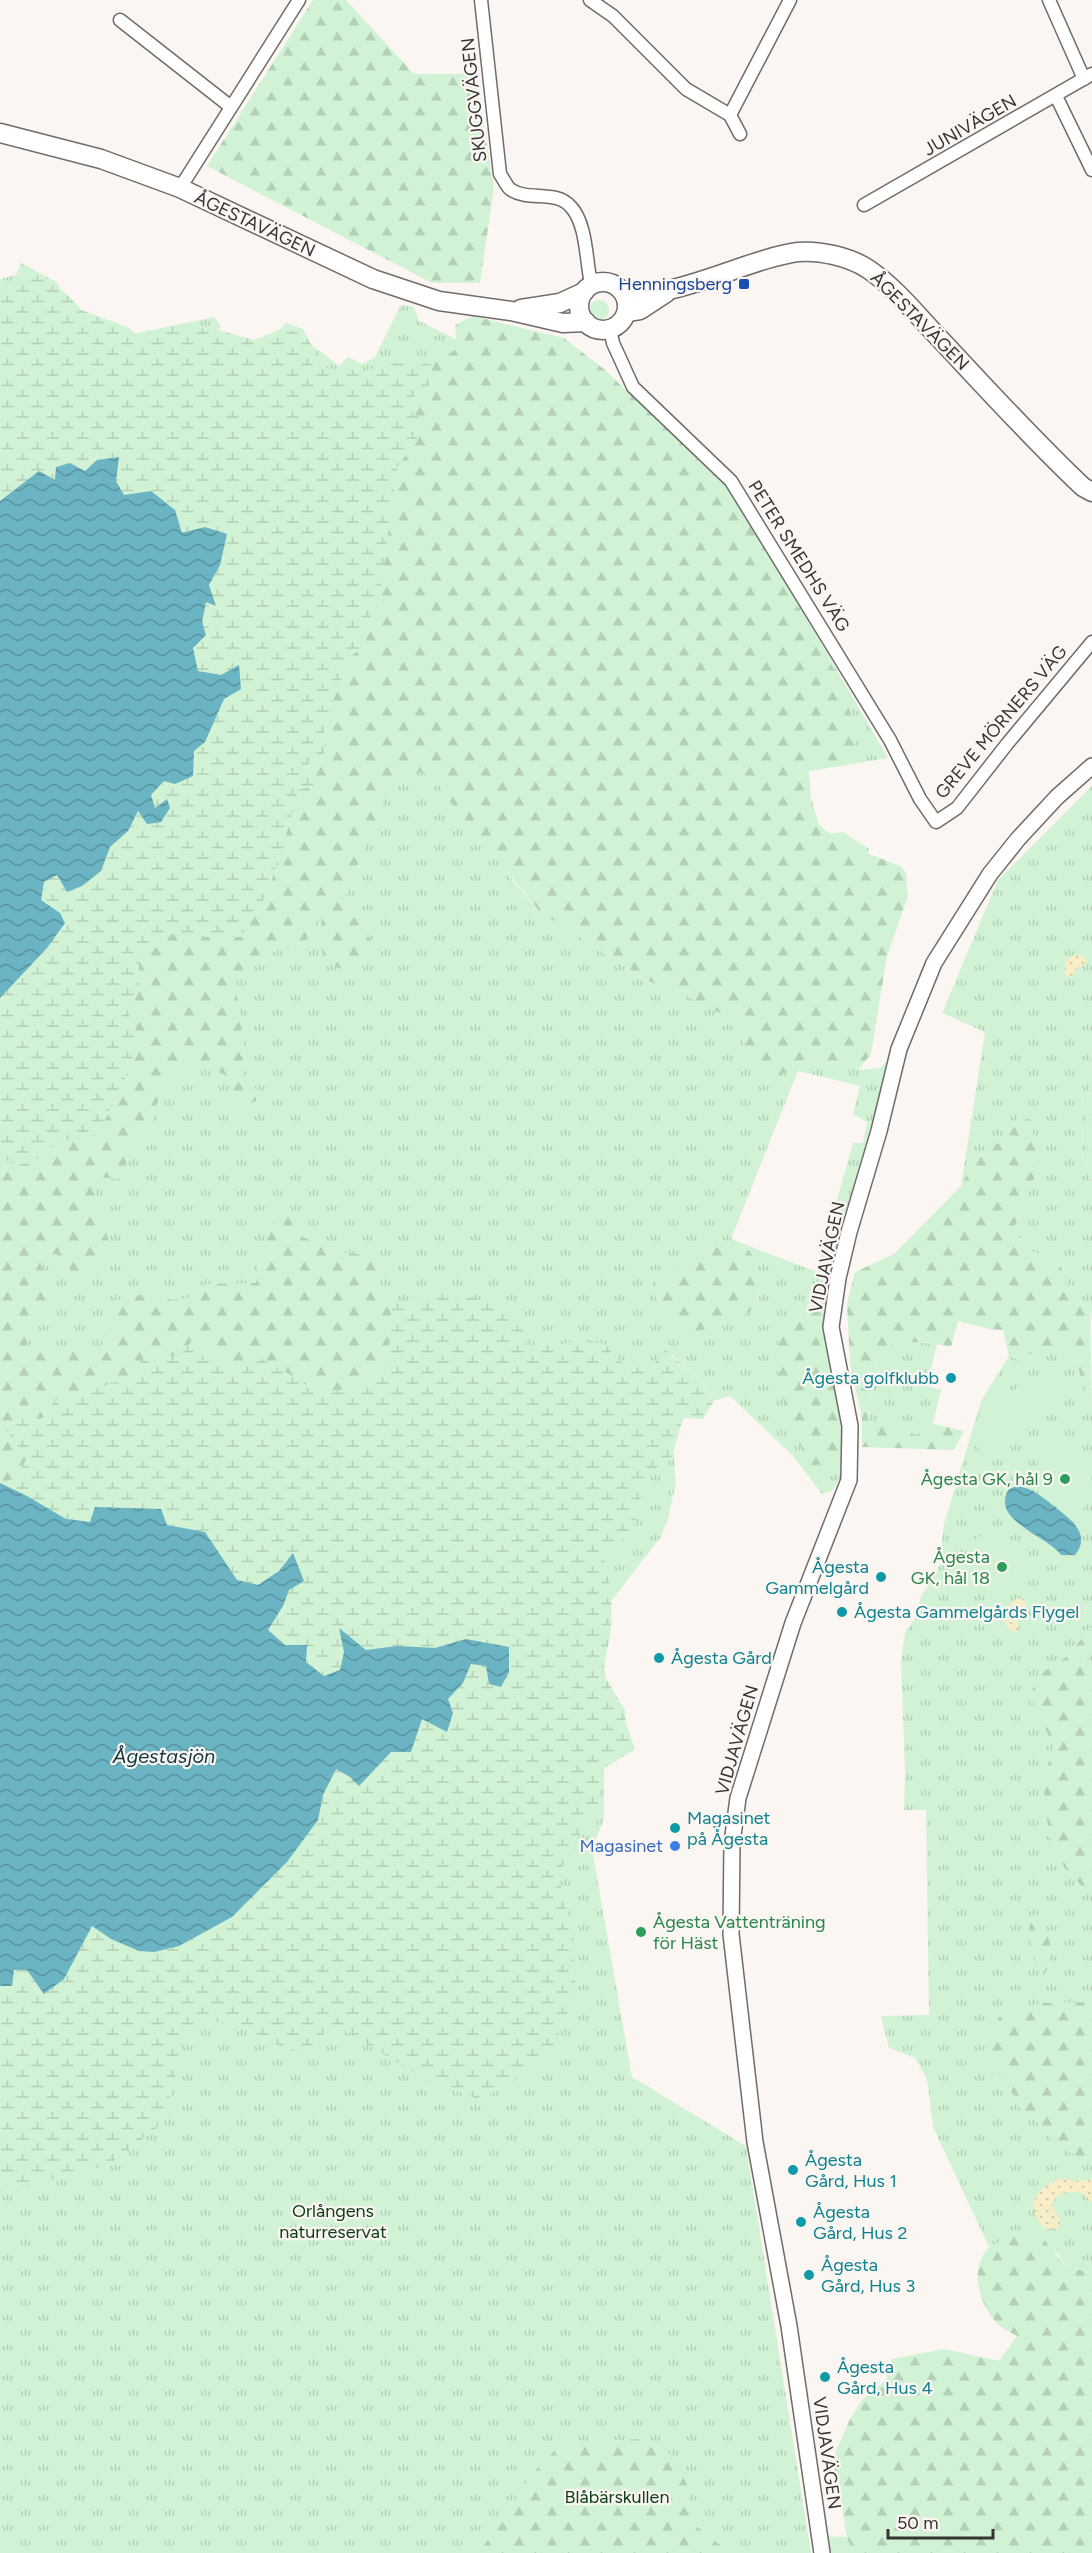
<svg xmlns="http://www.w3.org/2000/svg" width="1092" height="2553" font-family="Figtree,sans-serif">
  <defs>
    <pattern id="grass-tufts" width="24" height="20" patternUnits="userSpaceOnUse" patternTransform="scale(1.5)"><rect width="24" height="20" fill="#d1f2d4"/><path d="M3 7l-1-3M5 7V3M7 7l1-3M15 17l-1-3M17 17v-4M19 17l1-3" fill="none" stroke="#b4d0b6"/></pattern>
    <pattern id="forest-firs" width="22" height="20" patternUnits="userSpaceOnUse" patternTransform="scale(1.5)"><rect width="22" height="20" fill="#d1f2d4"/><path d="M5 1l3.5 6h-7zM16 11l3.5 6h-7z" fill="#b4d0b6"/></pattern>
    <pattern id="wetland-marsh" width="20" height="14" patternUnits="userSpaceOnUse" patternTransform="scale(1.5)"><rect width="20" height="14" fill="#d1f2d4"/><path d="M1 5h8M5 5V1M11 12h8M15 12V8" fill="none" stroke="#b4d0b6"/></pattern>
    <pattern id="sand-dots" width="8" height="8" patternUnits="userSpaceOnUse" patternTransform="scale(1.5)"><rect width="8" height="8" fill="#f7eec8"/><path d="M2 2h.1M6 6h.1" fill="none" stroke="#d4cdac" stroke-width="1.8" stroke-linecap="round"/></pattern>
    <pattern id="water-waves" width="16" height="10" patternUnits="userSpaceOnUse" patternTransform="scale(1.5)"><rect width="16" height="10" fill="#6ab4c3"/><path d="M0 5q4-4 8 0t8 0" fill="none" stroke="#58939f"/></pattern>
  </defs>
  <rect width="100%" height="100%" fill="#fcf6f3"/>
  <g fill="url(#grass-tufts)" fill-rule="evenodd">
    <path d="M21,263l37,20 3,12 57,42 97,-20 6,10 -3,4 39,11 18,-8 11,-11 17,6 9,16 27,21 9,-9 14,7 13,-7 26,-52 13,2 5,14 85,42 105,25 125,105 154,265 -97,16 28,61 24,-3 26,17 -54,207 -22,6 13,-2 37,2 15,8 22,-2 19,-19 -63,248 -29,8 43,155 -17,30 -11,4 -28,-37 -64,-61 -17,5 -11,-19 -31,-28 1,83 4,45 -8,37 -8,19 -55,71 -1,210 -12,30 40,228 114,69 65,407h-811v-2274l16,-4zM508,875l177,120 -37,-14 -108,-69zM798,1071l62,15 -7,28 14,8 -4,21h-10l-36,129 -86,-33zM720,1240l25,7c12,20 16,27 14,51l-33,23 -37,13 -36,-51z"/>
    <circle cx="599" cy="310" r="10"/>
    <path d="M1092,786v264l-5,58 1,66 4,8v139l-2,-13c-24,-15 -24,-20 -30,-47l-30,-10 -17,-20 26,-64 -20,-51 -14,26c-23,5 -34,24 -44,44l24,-154 -43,-19 56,-133z"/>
    <polygon points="900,1341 937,1344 927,1386 941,1390 933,1423 923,1421 919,1435 867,1421 880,1349"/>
    <polygon points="1058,1347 1078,1359 1080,1379 1092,1404 1092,2272 1067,2268 1058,2254 1025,2233 989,2247 933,2127 927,2079 915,2058 889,2048 881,2016 929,2015 926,1810 904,1810 905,1771 901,1661 905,1633 915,1618 921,1597 942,1561 941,1548 944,1524 981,1401 1009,1356 1019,1360 1043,1348"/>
    <polygon points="819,2536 847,2537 853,2553 822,2553"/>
  </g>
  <g fill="url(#forest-firs)">
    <polygon points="313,0 346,0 414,74 475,74 494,187 480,283 432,283 207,166"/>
    <path d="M473,316l91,22 41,32 126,122 115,198 10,62 -16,15 -24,-6 -7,11 2,26 8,27 25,19 56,22 6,7 2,23 -21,60 -16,98 -13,16 -15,-8 -37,-2 -13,2 -17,20c-29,-18 -31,-26 -34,-58l-56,-28 -38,-15 -108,-69 -89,-109 -16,-24 -24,-11 -12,1 -13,21 -6,28 -21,43 -17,44 17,17 16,25 -13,15 -11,8c-41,-4 -27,-30 -30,-59l-19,38 -19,-2 -34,19 -15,17 7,31 3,63 13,13 -1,11 -23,11 -4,-35 -25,-12 -19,2c-15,17 -32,33 -32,56l-21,22 -10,34 -27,-2c0,9 -1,20 2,28 7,26 24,49 -1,69l-24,-2 -16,-18 -18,2 6,18 12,16 -10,24 -18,16 -2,23h24l16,-3 40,3 8,-16 -7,-18 2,-17 40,-9 24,7 15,-2 18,-14 50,-1 2,-20 8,-15 3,-24 18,-10 8,6 4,15 30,15 50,7 -1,28 14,17 -4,64 -30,23 -32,2 -17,-4 -34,-22c-11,3 -26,9 -37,8 -39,-6 -52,-23 -95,-14l-14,21c-26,5 -49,17 -75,23l-1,12 -46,16 20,27c-6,12 -13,23 -27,25v-325c35,16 35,-3 63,-17 9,-4 22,-5 32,-7l12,-17 30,-79 -11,-29 13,-20v-29l18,-13 9,-14 27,4h50l2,-16 22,-25 8,-27 12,-17 -1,-18 22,-70 17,-12 -1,-28 26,-67 11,-9 2,-19 16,-26 18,-136 20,-27 -11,-31 7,-12 19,-14 -1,-19 26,-15 -2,-24z"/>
    <polygon points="1092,1050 1092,1182 1088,1174 1087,1108"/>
    <path d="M1019,1116l12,4 8,47 -26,64 17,20 30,10c6,27 6,32 30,47l2,96 -12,-25 -2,-20c-29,-17 -31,-13 -59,1l-10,-4 -6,-26 -14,-1 -31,-8 -7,26c-25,-6 -46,-7 -71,2l-13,71 51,15 5,-14 41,10 -10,19 -92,-3v-29l-12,-54 -3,-60 8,-32 39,-18 67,-68 10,-20 21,-21 13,-3z"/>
    <path d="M720,1240c7,2 16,3 23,7 19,9 23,49 8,63 -9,9 -48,20 -62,24 -17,-14 -36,-28 -36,-51l17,-11 5,-6z"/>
    <polygon points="836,1297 850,1460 808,1466 781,1393 777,1365 779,1324 790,1313"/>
    <polygon points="1092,1627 1092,1646 1087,1661 1092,1660 1092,1897 1064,1867 1051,1838 1045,1810 1044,1781 1053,1745 1031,1698 1035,1677 1065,1658"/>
    <path d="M1035,1913c16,16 21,43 9,62l-9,-8 -6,-39z"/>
    <polygon points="1092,2002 1092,2163 1055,2146 1043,2126 1021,2111 1015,2097 993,2066 987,2044 999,2017 1041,2003"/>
    <path d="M1025,2233l20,8 22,27 25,4v281h-239l-6,-16 -14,-79 17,-39 13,-20 23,-19 5,-21 53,-10 55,12 18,-25c-6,-4 -15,-7 -20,-13 -18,-17 -29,-58 -7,-76 8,-7 24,-11 35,-14z"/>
    <polygon points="637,2439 673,2455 687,2485 695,2525 730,2553 479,2553 534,2472 561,2444"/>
  </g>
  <g fill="url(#wetland-marsh)">
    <path d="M43,275l28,23 10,12 46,17 12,9 35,-10 44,4 36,10 30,-12 20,7 11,15 -4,14 13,4 39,3 32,-8 36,1 1,19 -19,14 -7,12 13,8 -2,23 -20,27 -18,136 -16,26 -2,19 -11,9 -26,67 1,28 -17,12 8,22 -18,4 -12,44 1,18 -12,17 -8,27 -21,23 -3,18h-50l-27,-4 -9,14 -18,13v29l-12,20c3,9 11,22 10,31 -5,29 -26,70 -42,95 -10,1 -24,2 -32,6 -28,14 -28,33 -63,17v-160l60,-85 -19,-13 3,-18 13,-8 44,-3 9,-24 18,-16 11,-21 31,-2 -4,-9 -11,9 -4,-12 54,-54 33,-77 -17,10 -23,-4 -5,-23 13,-46 9,4 -6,-21 11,-20 -15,-38 -23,6 -58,-38 -8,-14 2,-24 -21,3 -12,11 -29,9 -37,4 -19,17v-205l21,-18z"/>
    <path d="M462,1293l27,10 34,27 3,15 29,1 27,-7 23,5 14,17 16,7 20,-5 10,-13 37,32 11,20 -10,17 -20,-1 -11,39 -19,13 -10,20 -12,47 -16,5 -11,16c11,47 10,68 -2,114l23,38 1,13 9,26 -32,20 -4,32 -41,74 16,62 1,56 -25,64 -69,43 -53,-19 -94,-57 -28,27 -20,-2 -38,-19 -49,-13 -19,31 -6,38 -16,41 -51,39 -80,19 -27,1v-200h12l2,-16h13l18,24 47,-68c20,13 39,25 62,26l108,-64 25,-26 31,-42 5,-25 13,-26 14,8 9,9 63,-67 24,13 2,-32 15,-17 8,-19 15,2 3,19 12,2 8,-15v-25l-43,-8 -31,9 -38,-2 -31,4 -26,-21 4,23 -4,18 -16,6 -56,-46c19,-30 22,-42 26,-76l-15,17 -22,14 -20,-5 -70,-55 -34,-18 -43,15 -24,-3 -62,-35 15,-10 8,-16 -20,-27 12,-19 19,7 14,-4 2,-12 6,-9 16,4 32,-14 20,-4 15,-21 19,-4 17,1 13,-15 48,32 5,-13 11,-5 53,32 17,4 32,-2 30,-23 4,-64 19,-1 25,-7z"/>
  </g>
  <g fill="url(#sand-dots)">
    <polygon points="1073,955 1083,956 1086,961 1084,966 1078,967 1071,978 1065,974 1065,961"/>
    <path d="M1017,1598l7,1 1,6 -9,14 3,10 -2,3c-11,-1 -13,-9 -14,-19z"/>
    <path d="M1062,2178l12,3 18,-1v23l-9,-10c-12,-2 -22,-2 -30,8 -1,15 12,16 5,28h-12c-24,-21 -10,-43 16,-51z"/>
  </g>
  <g fill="#d1f2d4">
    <path d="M1052,1375l14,11 1,9 -5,10 -42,18 -6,4 -20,26 -14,-3c-11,-15 -2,-40 13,-49 6,-3 12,-4 17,-8 5,-2 7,-6 11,-9 8,-7 20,-8 31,-9z"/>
    <path d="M1060,1441l15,5 16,14 1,38 -11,13c-11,0 -44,-25 -45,-37 -1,-11 7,-22 12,-31z"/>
    <path d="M984,1535l49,26 4,8c-6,13 -25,33 -42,27 -9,-4 -19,-16 -26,-22l-1,-8 7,-27z"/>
  </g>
  <g fill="url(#water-waves)">
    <polygon points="119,457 116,481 124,495 151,491 175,510 182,533 205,527 227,534 220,565 209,585 216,606 206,602 202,622 206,635 193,648 198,671 221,675 239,665 241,689 224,699 205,742 194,751 193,776 175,784 164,781 151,795 155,808 167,799 170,808 161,822 147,824 138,811 128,831 110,847 101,871 82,886 67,892 57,875 44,882 41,900 60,913 65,923 47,948 0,998 0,501 39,471 55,480 56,467 70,463 85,471 97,460"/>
    <polygon points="0,1483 27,1496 66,1519 90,1522 95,1507 161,1509 167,1525 205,1532 237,1580 258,1585 279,1571 293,1553 304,1581 289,1590 283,1606 268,1630 285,1645 307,1645 306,1662 324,1676 340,1670 344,1652 339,1628 366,1650 397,1646 435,1648 466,1639 509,1647 509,1672 501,1687 489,1684 486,1666 471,1664 463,1683 448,1699 453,1713 447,1732 422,1719 411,1752 391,1752 359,1786 350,1777 336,1769 323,1795 318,1820 287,1862 232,1917 179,1946 154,1952 139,1951 111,1939 92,1926 64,1979 44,1994 27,1970 14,1970 12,1986 0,1986"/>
    <path d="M1017,1486c16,2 25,11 38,21 15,12 37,27 20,48h-14c-13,-19 -72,-35 -52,-66z"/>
  </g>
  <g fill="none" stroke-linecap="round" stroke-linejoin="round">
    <defs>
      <g id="minor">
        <path d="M481,0l19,174c3,4 6,11 10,15 18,13 46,0 61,18 15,16 15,50 19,71l7,5"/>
        <polyline points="590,0 613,16 686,89 730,115 740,134"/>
        <polyline points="1049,0 1084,79"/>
        <polyline points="120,20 231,107"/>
        <polyline points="1056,96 1092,170"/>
        <polyline points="730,115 790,0"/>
        <polyline points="180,188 299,0"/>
        <polyline points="864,205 1092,74"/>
        <polyline points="610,329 613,343 633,387 731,481 890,740 920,799 936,822 957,808 1007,744 1092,642"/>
      </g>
      <polyline id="tertiary" points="822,2553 789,2326 755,2142 731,1934 732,1843 738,1798 793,1623 849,1480 850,1426 831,1327 838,1278 849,1232 879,1131 899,1049 934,963 990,874 1018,839 1057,797 1092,766"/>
      <g id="secondary">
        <polyline points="0,133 101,159 180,188 373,279 439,301 511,311 563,323 586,322"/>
        <circle cx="603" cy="306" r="24"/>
        <path d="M622,291c49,12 123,-32 176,-39 22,-2 52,5 70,17 28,19 49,46 72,70 47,50 93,101 143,148l9,5"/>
        <polyline points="521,309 560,303 584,292"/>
        <polyline points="627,312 640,310 666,293"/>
      </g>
    </defs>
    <use href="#minor" stroke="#716b69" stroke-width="15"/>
    <use href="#tertiary" stroke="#716b69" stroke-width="18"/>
    <use href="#secondary" stroke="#716b69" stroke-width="21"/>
    <use href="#minor" stroke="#fff" stroke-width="12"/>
    <use href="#tertiary" stroke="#fff" stroke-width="15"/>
    <use href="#secondary" stroke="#fff" stroke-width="18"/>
  </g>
  <rect fill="#1a4fb4" stroke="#fcf6f3" stroke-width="2" x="738" y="278" width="12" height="12" rx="3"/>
  <g fill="#0f9aa8" stroke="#fcf6f3" stroke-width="2">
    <circle cx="951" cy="1378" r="6"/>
    <circle cx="881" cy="1577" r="6"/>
    <circle cx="842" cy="1612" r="6"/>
    <circle cx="659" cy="1658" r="6"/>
    <circle cx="675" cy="1828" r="6"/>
    <circle cx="793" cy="2170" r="6"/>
    <circle cx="801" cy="2222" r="6"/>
    <circle cx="809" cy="2275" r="6"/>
    <circle cx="825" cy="2377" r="6"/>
  </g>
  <g fill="#2e9e5b" stroke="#fcf6f3" stroke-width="2">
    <circle cx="1065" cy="1479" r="6"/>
    <circle cx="1002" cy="1567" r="6"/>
    <circle cx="641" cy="1932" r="6"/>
  </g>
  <circle fill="#3f7fe0" stroke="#fcf6f3" stroke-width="2" cx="675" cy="1846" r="6"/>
  <g text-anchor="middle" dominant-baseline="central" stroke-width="4.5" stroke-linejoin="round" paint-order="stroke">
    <g font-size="18" fill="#363333" stroke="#fcf6f3">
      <text transform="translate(474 100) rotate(-96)">SKUGGVÄGEN</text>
      <text transform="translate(970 125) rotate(-30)">JUNIVÄGEN</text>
      <text transform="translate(255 224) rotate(25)">ÅGESTAVÄGEN</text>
      <text transform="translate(920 321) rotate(45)">ÅGESTAVÄGEN</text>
      <text transform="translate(799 556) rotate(58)">PETER SMEDHS VÄG</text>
      <text transform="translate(1001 722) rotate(-50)">GREVE MÖRNERS VÄG</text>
      <text transform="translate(827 1257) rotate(-78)">VIDJAVÄGEN</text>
      <text transform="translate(737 1740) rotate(-74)">VIDJAVÄGEN</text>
      <text transform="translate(827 2453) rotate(82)">VIDJAVÄGEN</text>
    </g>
    <g font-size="18" fill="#164399" stroke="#fcf6f3" text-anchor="end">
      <text x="732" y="284">Henningsberg</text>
    </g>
    <g font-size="18" fill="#0d838f" stroke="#fcf6f3" text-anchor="start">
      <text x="939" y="1378" text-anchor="end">Ågesta golfklubb</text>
      <text x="869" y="1567" text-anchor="end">Ågesta<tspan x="869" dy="21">Gammelgård</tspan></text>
      <text x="854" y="1612">Ågesta Gammelgårds Flygel</text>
      <text x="671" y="1658">Ågesta Gård</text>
      <text x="687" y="1818">Magasinet<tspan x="687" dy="21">på Ågesta</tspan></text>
      <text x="805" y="2160">Ågesta<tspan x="805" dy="21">Gård, Hus 1</tspan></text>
      <text x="813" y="2212">Ågesta<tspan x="813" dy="21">Gård, Hus 2</tspan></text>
      <text x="821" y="2265">Ågesta<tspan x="821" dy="21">Gård, Hus 3</tspan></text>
      <text x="837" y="2367">Ågesta<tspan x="837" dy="21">Gård, Hus 4</tspan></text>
    </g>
    <g font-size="18" fill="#27864d" stroke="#fcf6f3" text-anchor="end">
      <text x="1053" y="1479">Ågesta GK, hål 9</text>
      <text x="990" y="1557">Ågesta<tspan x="990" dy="21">GK, hål 18</tspan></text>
      <text x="653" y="1922" text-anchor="start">Ågesta Vattenträning<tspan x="653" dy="21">för Häst</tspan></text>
    </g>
    <g font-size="18" fill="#366cbe" stroke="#fcf6f3" text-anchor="end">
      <text x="663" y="1846">Magasinet</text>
    </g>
    <g font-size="18" fill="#0d4018" stroke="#fcf6f3">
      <text x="333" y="2211">Orlångens<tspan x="333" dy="21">naturreservat</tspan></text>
      <text x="617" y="2497">Blåbärskullen</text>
    </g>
    <g font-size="20" font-style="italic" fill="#12363d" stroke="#fcf6f3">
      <text x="164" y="1756">Ågestasjön</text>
    </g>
  </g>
  <path d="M888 2529v9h105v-9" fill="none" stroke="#363333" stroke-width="3"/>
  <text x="897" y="2529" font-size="18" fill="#363333" stroke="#fcf6f3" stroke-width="4.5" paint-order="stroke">50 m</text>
</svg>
